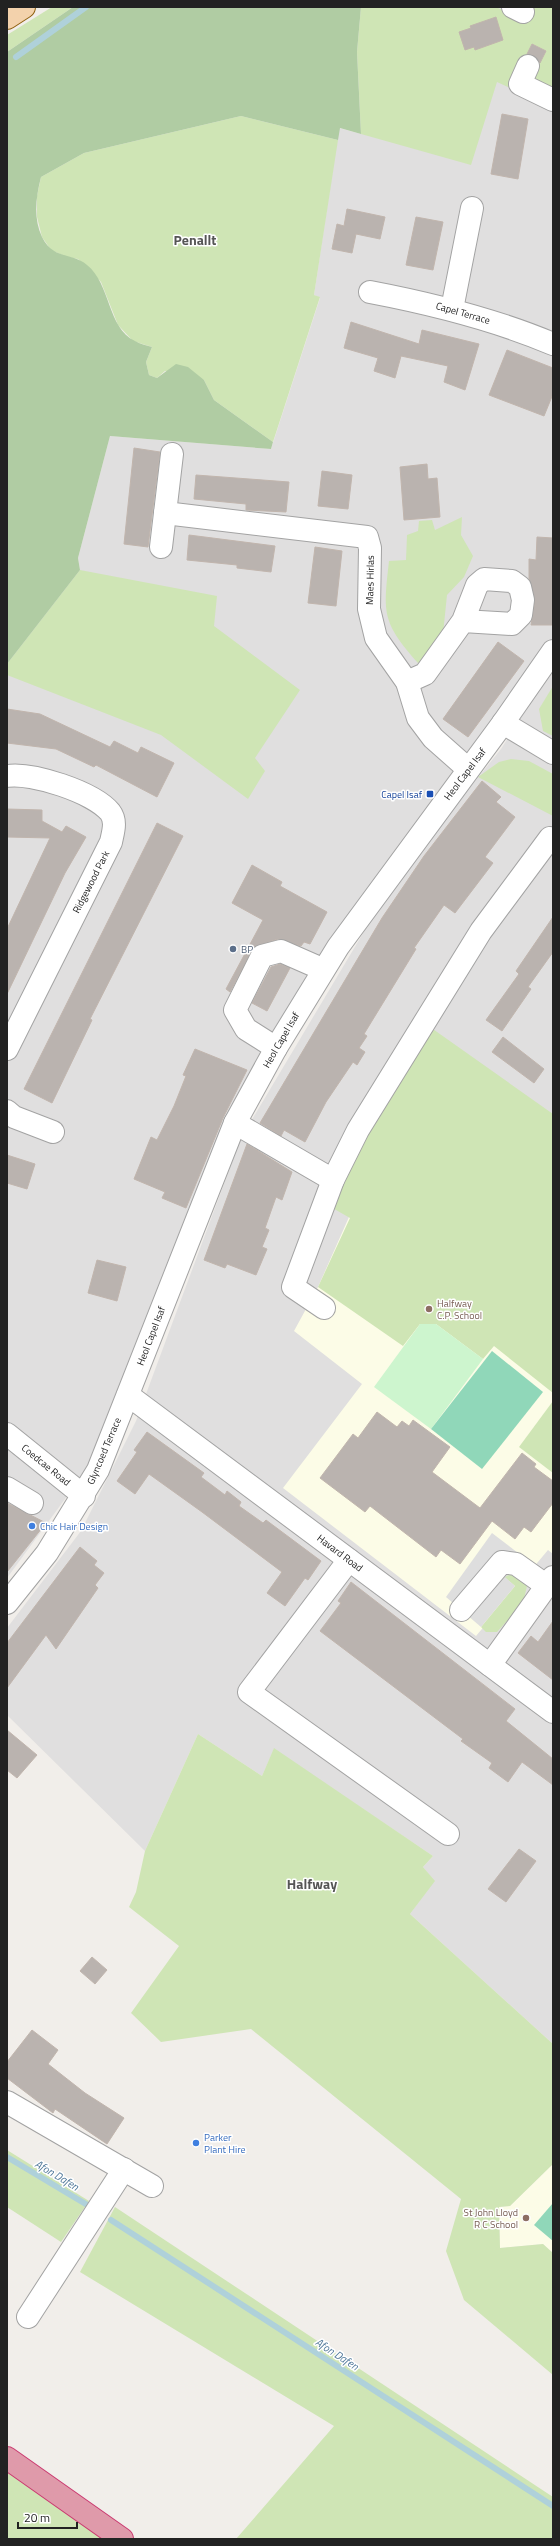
<svg xmlns="http://www.w3.org/2000/svg" width="560" height="2546" font-family="'Titillium Web',sans-serif">
  <rect width="100%" height="100%" fill="#f1eeea"/>
  <g fill="#e0dfdf">
    <polygon points="361,7 553,7 553,638 430,804 275,1027 199,1185 87,1469 7,1578 7,664 80,570 78,558 110,436 271,449 320,298 314,295 339,128 361,134"/>
    <polygon points="553,666 553,2044 410,1914 434,1881 423,1867 433,1856 274,1749 262,1776 198,1734 145,1851 7,1715 7,1628 81,1531 136,1421 241,1138 393,883 501,749"/>
  </g>
  <g fill="#fcfce7">
    <polygon points="553,1114 553,1554 548,1550 476,1636 283,1488 362,1384 294,1331 318,1287 349,1217"/>
    <polygon points="553,2164 553,2253 543,2244 500,2248 499,2207 510,2206"/>
  </g>
  <g fill="#cfe5b5">
    <polygon points="52,7 73,7 7,52 7,35"/>
    <polygon points="361,7 496,7 525,21 529,7 553,7 553,94 529,83 546,51 532,44 510,88 497,82 471,165 361,134 357,52"/>
    <polygon points="241,116 338,140 314,295 320,297 273,442 214,400 204,380 165,371 157,378 149,375 146,362 152,347 133,341 118,325 101,282 78,259 67,257 51,250 42,237 37,217 37,196 41,177 84,153"/>
    <path d="M462,517l-1,18 12,21 -9,21 -17,18 -4,39 -15,24 -10,5c-36,-41 -35,-49 -29,-102l17,-1 1,-25 11,-4 1,-10 13,-1 3,10z"/>
    <polygon points="80,570 217,596 214,626 300,690 255,758 265,771 248,799 161,735 7,675 7,664"/>
    <polygon points="553,686 553,736 543,731 539,709"/>
    <polygon points="511,759 529,761 553,774 553,816 478,777 499,762"/>
    <polygon points="430,1027 553,1114 553,1393 494,1346 483,1359 436,1324 420,1324 403,1346 318,1287 350,1218 329,1206 343,1174"/>
    <polygon points="553,1401 553,1473 519,1447"/>
    <polygon points="511,1572 522,1579 527,1586 523,1603 497,1632 486,1632 481,1627 515,1586 504,1577"/>
    <polygon points="198,1734 262,1776 274,1748 433,1856 423,1867 435,1881 410,1914 553,2044 553,2164 510,2206 499,2207 500,2248 543,2244 553,2253 553,2375 464,2300 446,2251 461,2199 251,2029 161,2042 131,2013 179,1946 129,1907 136,1892 145,1851"/>
    <polygon points="7,2150 89,2201 61,2242 7,2207"/>
    <polygon points="115,2207 553,2497 553,2539 236,2539 334,2426 80,2272"/>
    <polygon points="7,2469 105,2539 7,2539"/>
  </g>
  <path fill="#b0cca3" d="M73,7h288l-4,45 4,82 -21,-6 -2,12 -97,-24 -157,37 -43,24c-5,20 -8,41 1,60 11,23 30,15 45,28 24,19 20,63 48,76 5,3 11,4 17,6l-6,15 3,13 8,3 19,-14 12,3 16,13 10,20 59,42 -2,7 -161,-13 -32,122 2,12 -73,94v-612z"/>
  <polygon fill="#cdf5ce" points="420,1324 436,1324 483,1359 431,1429 374,1387"/>
  <g fill="#90d7b9">
    <polygon points="492,1351 543,1392 482,1469 431,1429"/>
    <polygon points="553,2203 553,2241 534,2225"/>
  </g>
  <polygon fill="#dedede" points="492,1533 531,1563 505,1577 515,1586 481,1627 446,1597"/>
  <g fill="none" stroke-linecap="round" stroke-linejoin="round">
    <g stroke="#afd1da" stroke-width="6">
      <polyline points="16,57 86,7"/>
      <polyline points="7,2157 94,2209"/>
      <polyline points="111,2220 553,2506"/>
    </g>
  </g>
  <g fill="#bab3af" stroke="#c1b5ad">
    <polygon points="496,17 503,40 475,50 474,47 465,50 459,32 471,28 470,26"/>
    <polygon points="532,44 546,51 540,63 533,55 527,54"/>
    <polygon points="502,114 528,119 518,179 491,174"/>
    <polygon points="347,209 385,217 380,239 356,234 352,253 332,249 337,224 344,226"/>
    <polygon points="416,217 443,222 433,270 406,265"/>
    <polygon points="351,322 419,344 422,330 479,344 465,390 444,382 448,366 401,356 395,378 374,371 378,358 344,348"/>
    <polygon points="507,350 553,368 553,394 544,416 489,395"/>
    <polygon points="134,448 160,452 148,547 124,544"/>
    <polygon points="427,464 428,479 437,478 440,517 404,520 400,467"/>
    <polygon points="322,471 352,475 348,509 318,506"/>
    <polygon points="196,475 289,482 286,512 246,510 246,504 194,499"/>
    <polygon points="189,535 275,546 271,572 237,568 237,565 187,560"/>
    <polygon points="537,537 553,538 553,625 531,625 535,601 529,579 529,559 536,560"/>
    <polygon points="315,547 342,551 336,606 308,603"/>
    <polygon points="498,642 524,661 468,737 443,719"/>
    <polygon points="7,709 40,714 110,747 114,741 138,753 141,747 174,763 157,797 96,765 94,767 56,749 7,743"/>
    <polygon points="482,781 501,797 496,802 515,817 485,857 493,863 455,913 444,905 414,948 416,949 364,1034 367,1036 359,1048 365,1052 357,1065 353,1062 326,1102 305,1142 284,1130 281,1136 260,1123 382,918 424,856"/>
    <polygon points="7,809 42,810 42,821 62,832 66,826 86,837 65,873 7,994 7,929 50,838 7,837"/>
    <polygon points="157,823 183,836 90,1019 92,1020 52,1103 24,1089"/>
    <polygon points="252,865 282,882 280,886 327,912 310,944 304,942 301,946 278,939 254,947 230,992 226,989 263,920 232,903"/>
    <polygon points="553,917 553,952 528,987 531,989 502,1031 486,1020 519,974 516,971"/>
    <polygon points="280,964 290,968 267,1011 252,1003 271,967"/>
    <polygon points="503,1037 544,1069 534,1083 492,1052"/>
    <polygon points="195,1049 247,1070 223,1118 186,1208 162,1198 165,1192 134,1179 151,1137 157,1140 174,1106 186,1076 183,1075"/>
    <polygon points="247,1144 292,1172 282,1200 276,1197 265,1228 269,1230 262,1247 267,1249 256,1275 227,1264 225,1268 204,1260"/>
    <polygon points="7,1155 35,1164 27,1189 7,1183"/>
    <polygon points="97,1260 126,1267 117,1301 88,1293"/>
    <polygon points="377,1412 397,1427 402,1421 409,1426 413,1420 450,1447 432,1472 480,1508 522,1453 536,1464 534,1467 553,1481 553,1503 531,1532 524,1527 515,1539 492,1521 460,1564 441,1550 436,1557 370,1506 365,1512 320,1478 353,1434 358,1438"/>
    <polygon points="147,1432 204,1473 201,1477 225,1495 227,1491 241,1502 239,1506 263,1523 266,1520 321,1561 308,1580 305,1578 285,1606 267,1593 282,1572 202,1512 149,1474 135,1494 117,1481 137,1452 134,1450"/>
    <polygon points="7,1503 46,1523 7,1572"/>
    <polygon points="80,1547 97,1561 94,1565 104,1573 95,1585 98,1588 56,1649 46,1635 7,1688 7,1643"/>
    <polygon points="351,1582 515,1709 506,1721 553,1759 553,1785 522,1762 508,1782 489,1768 492,1763 461,1741 463,1739 320,1631 341,1603 338,1601"/>
    <polygon points="553,1621 553,1680 518,1653 531,1636 538,1642"/>
    <polygon points="7,1730 37,1755 17,1778 7,1770"/>
    <polygon points="519,1849 536,1861 506,1902 488,1889"/>
    <polygon points="92,1957 107,1970 95,1984 80,1971"/>
    <polygon points="32,2030 58,2050 48,2064 85,2093 124,2118 107,2144 55,2109 53,2113 7,2078 7,2062"/>
  </g>
  <g fill="none" stroke-linecap="round" stroke-linejoin="round">
    <defs>
      <g id="minor">
        <polyline points="513,7 523,12"/>
        <polyline points="528,66 520,84 553,100"/>
        <path d="M370,292c63,12 124,27 183,52"/>
        <polyline points="452,309 472,208"/>
        <polyline points="165,513 367,537 370,548 369,609 376,638 407,682 418,718 433,738 468,769"/>
        <polyline points="161,547 172,454"/>
        <polyline points="407,682 425,674 463,621 477,585 484,579 512,581 520,587 523,600 521,615 512,624 463,621"/>
        <polyline points="503,723 553,753"/>
        <path d="M7,776c25,-4 86,16 103,36 7,9 3,20 1,30l-104,207"/>
        <polyline points="276,1048 246,1029 235,1010 262,956 281,951 322,969"/>
        <polyline points="7,1111 14,1117 53,1132"/>
        <polyline points="235,1123 333,1180"/>
        <polyline points="324,1308 293,1287 333,1180 358,1130 481,931 550,838"/>
        <polyline points="128,1395 553,1712"/>
        <polyline points="7,1434 84,1496"/>
        <polyline points="7,1488 32,1503"/>
        <polyline points="349,1560 249,1692 448,1834"/>
        <polyline points="7,1603 47,1553 98,1470 235,1123 276,1048 338,947 503,723 553,651"/>
        <polyline points="461,1610 502,1562 516,1564 547,1586"/>
        <polyline points="490,1665 553,1577"/>
        <polyline points="7,2102 152,2186"/>
        <polyline points="28,2317 124,2169"/>
      </g>
      <polyline id="major" points="7,18 24,7"/>
      <polyline id="highway" points="7,2458 122,2539"/>
    </defs>
    <use href="#minor" stroke="#a3a3a3" stroke-width="24"/>
    <use href="#major" stroke="#906110" stroke-width="24"/>
    <use href="#highway" stroke="#ca3b71" stroke-width="24"/>
    <use href="#minor" stroke="#fff" stroke-width="22"/>
    <use href="#major" stroke="#f3d2ac" stroke-width="22"/>
    <use href="#highway" stroke="#df9aaa" stroke-width="22"/>
  </g>
  <rect fill="#1a4fb4" stroke="#fff" stroke-width="1.5" x="426" y="790" width="8" height="8" rx="2"/>
  <circle fill="#5c6f8a" stroke="#fff" stroke-width="1.5" cx="233" cy="949" r="4"/>
  <g fill="#8d6e63" stroke="#fff" stroke-width="1.5">
    <circle cx="429" cy="1309" r="4"/>
    <circle cx="526" cy="2218" r="4"/>
  </g>
  <g fill="#3f7fe0" stroke="#fff" stroke-width="1.5">
    <circle cx="32" cy="1526" r="4"/>
    <circle cx="196" cy="2143" r="4"/>
  </g>
  <g text-anchor="middle" dominant-baseline="central" stroke-width="3" stroke-linejoin="round" paint-order="stroke">
    <g font-size="10" fill="#222" stroke="#fff">
      <text transform="translate(463 313) rotate(16)">Capel Terrace</text>
      <text transform="translate(370 580) rotate(-89)">Maes Hirlas</text>
      <text transform="translate(465 774) rotate(-53)">Heol Capel Isaf</text>
      <text transform="translate(91 882) rotate(-63)">Ridgewood Park</text>
      <text transform="translate(281 1040) rotate(-60)">Heol Capel Isaf</text>
      <text transform="translate(151 1336) rotate(-69)">Heol Capel Isaf</text>
      <text transform="translate(104 1451) rotate(-67)">Glyncoed Terrace</text>
      <text transform="translate(46 1465) rotate(39)">Coedcae Road</text>
      <text transform="translate(340 1553) rotate(37)">Havard Road</text>
    </g>
    <g font-size="10" fill="#164399" stroke="#fff" text-anchor="end">
      <text x="422" y="794">Capel Isaf</text>
    </g>
    <g font-size="10" fill="#4e5e75" stroke="#fff" text-anchor="start">
      <text x="241" y="949">BP</text>
    </g>
    <g font-size="10" fill="#785e54" stroke="#fff" text-anchor="start">
      <text x="437" y="1303">Halfway<tspan x="437" dy="12">C.P. School</tspan></text>
      <text x="518" y="2212" text-anchor="end">St John Lloyd<tspan x="518" dy="12">R C School</tspan></text>
    </g>
    <g font-size="10" fill="#366cbe" stroke="#fff" text-anchor="start">
      <text x="40" y="1526">Chic Hair Design</text>
      <text x="204" y="2137">Parker<tspan x="204" dy="12">Plant Hire</tspan></text>
    </g>
    <g font-size="11" font-style="italic" fill="#50789a" stroke="#fff">
      <text transform="translate(57 2175) rotate(31)">Afon Dafen</text>
      <text transform="translate(337 2354) rotate(33)">Afon Dafen</text>
    </g>
    <g font-size="14" font-weight="bold" fill="#555" stroke="#fff">
      <text x="195" y="239">Penallt</text>
      <text x="312" y="1883">Halfway</text>
    </g>
  </g>
  <rect width="560" height="2546" fill="none" stroke="#222222" stroke-width="16"/>
  <path d="M18 2522v6h59v-6" fill="none" stroke="#222222" stroke-width="2"/>
  <text x="24" y="2522" font-size="12" fill="#222222" stroke="#ffffff" stroke-width="3" paint-order="stroke">20 m</text>
</svg>
